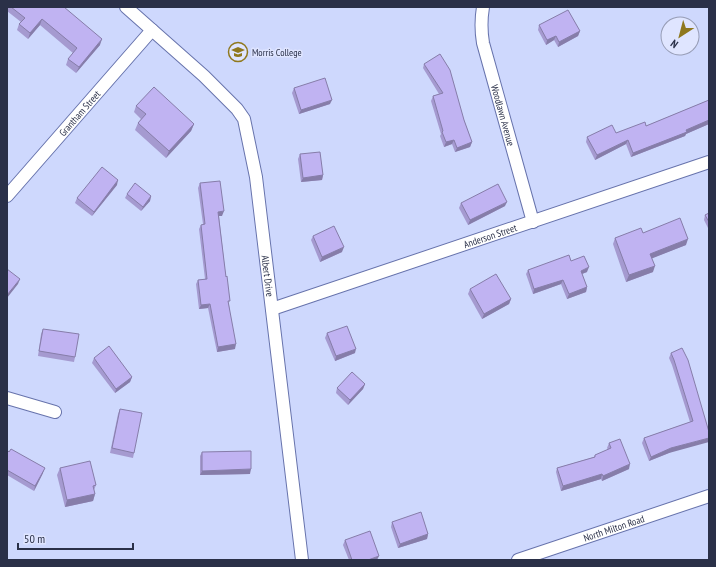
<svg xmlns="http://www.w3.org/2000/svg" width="716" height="567" font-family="'PT Sans Narrow',sans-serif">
  <rect width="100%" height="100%" fill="#ced8fd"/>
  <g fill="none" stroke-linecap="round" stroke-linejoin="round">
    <defs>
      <g id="street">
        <path id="s1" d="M126,7l78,69 33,33 7,10 12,58 46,383"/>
        <path id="s2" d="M483,7c-2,12 -2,24 0,36l50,179"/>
        <path id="s3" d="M7,196l145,-166"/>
        <path id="s4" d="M272,309l437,-147"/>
        <polyline points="7,398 55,412"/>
        <path id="s5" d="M518,560l191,-64"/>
      </g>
    </defs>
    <use href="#street" stroke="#6773ac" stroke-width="14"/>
    <use href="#street" stroke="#fff" stroke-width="12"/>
  </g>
  <g fill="#a59ad0">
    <polygon points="7,7 64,7 100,45 76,73 66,65 68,59 73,53 40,25 28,39 17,30 19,24 21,22 7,11"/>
    <polygon points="539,25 580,31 578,36 558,47 554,40 546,45 538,30"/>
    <polygon points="424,64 464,120 472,142 470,147 455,152 452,144 444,147 440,136 441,134 431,101 433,96 439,94 423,68"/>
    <polygon points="294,88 330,104 299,114 292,93"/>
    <polygon points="709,100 709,124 686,134 685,136 631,157 626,144 595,160 586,142 587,137 616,133 646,126"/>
    <polygon points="136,106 194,124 191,131 166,158 135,130 138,123 141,119 134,112"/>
    <polygon points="300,154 323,175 322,180 301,182 298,159"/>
    <polygon points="200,183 222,216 219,216 229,305 235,349 217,352 208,308 199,309 196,284 198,280 205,279 199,229 201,225 203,224 198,188"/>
    <polygon points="117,185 92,216 75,203 77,198"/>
    <polygon points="127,194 151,196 150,201 141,211 125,198"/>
    <polygon points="461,203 505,206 468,225 459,208"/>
    <polygon points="709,213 709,230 704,220 705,215"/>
    <polygon points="643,233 686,245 652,258 653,272 626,282 613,244 615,238"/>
    <polygon points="313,236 342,252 320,262 311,240"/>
    <polygon points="571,261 587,272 582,274 587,287 586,292 567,299 561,284 533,294 526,274 528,270"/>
    <polygon points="470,289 511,299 509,304 482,319 468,294"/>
    <polygon points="43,329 75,357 74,362 38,356 41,334"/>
    <polygon points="327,333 355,353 335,361 325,338"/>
    <polygon points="671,353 709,432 669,453 649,461 642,443 644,438 690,422 672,365 669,358"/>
    <polygon points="94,358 132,377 130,382 115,393 92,363"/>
    <polygon points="365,384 363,389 348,405 336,393 337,388"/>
    <polygon points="120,409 134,453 133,458 110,453 118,414"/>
    <polygon points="609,443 629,469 602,481 601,479 561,491 556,472 557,468 594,457 595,455 608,450 607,448"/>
    <polygon points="7,450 43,473 34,491 7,475"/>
    <polygon points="202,452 250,474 200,475 200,456"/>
    <polygon points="60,468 96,485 94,490 95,494 93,501 65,507 57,475"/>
    <polygon points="392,522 428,534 427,539 398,548 391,527"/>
    <polygon points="345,540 377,560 349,560 343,545"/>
  </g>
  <g fill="#867da9">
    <polygon points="42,19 40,25 28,39 30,33"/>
    <polygon points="580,31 578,36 558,47 559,42"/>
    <polygon points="556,36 554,40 546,45 547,40"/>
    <polygon points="102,39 100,45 76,73 79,67"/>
    <polygon points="332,100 330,104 299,114 301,110"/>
    <polygon points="709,120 709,124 686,134 685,136 631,157 633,153"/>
    <polygon points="194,124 191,131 166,158 169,151"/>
    <polygon points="454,140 452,144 444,147 446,142"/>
    <polygon points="628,140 626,144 595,160 597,155"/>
    <polygon points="472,142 470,147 455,152 457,148"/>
    <polygon points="323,175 322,180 301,182 303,178"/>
    <polygon points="118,180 117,185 92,216 94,212"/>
    <polygon points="151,196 150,201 141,211 143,207"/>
    <polygon points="507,202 505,206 468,225 470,220"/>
    <polygon points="224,211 222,216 217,216 218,212"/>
    <polygon points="688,239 686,245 648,260 650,254"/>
    <polygon points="344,247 342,252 320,262 322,257"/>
    <polygon points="655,266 653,272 626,282 629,275"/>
    <polygon points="589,267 587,272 579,275 581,271"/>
    <polygon points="20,279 18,284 7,298 7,295"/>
    <polygon points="563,280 561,284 533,294 534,289"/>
    <polygon points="587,287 586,292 567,299 569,294"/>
    <polygon points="511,299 509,304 482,319 484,314"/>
    <polygon points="210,304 208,308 199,309 201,305"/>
    <polygon points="236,344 235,349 217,352 218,347"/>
    <polygon points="356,349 355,353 335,361 336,356"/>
    <polygon points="132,377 130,382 115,393 116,389"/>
    <polygon points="365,384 363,389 348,405 350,400"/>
    <polygon points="709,438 709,442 669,453 649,461 651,457 671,448"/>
    <polygon points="630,464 629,469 602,481 603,476"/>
    <polygon points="45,468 43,473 34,491 35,486"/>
    <polygon points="251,469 250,474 200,475 202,471"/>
    <polygon points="602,474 601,479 561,491 563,486"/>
    <polygon points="95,494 93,501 65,507 67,500"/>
    <polygon points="428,534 427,539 398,548 400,544"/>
    <polygon points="379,556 377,560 368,560"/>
  </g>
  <g fill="#c0b3f2" stroke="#867da9">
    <polygon points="11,7 64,7 102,39 79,67 68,59 77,48 42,19 30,33 19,24 25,18"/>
    <polygon points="568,10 580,31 559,42 556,36 547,40 539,25"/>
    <polygon points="440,54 450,70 464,120 472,142 457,148 454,140 446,142 442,132 443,131 433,96 443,93 424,64"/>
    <polygon points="325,78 332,100 301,110 294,88"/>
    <polygon points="154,87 194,124 169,151 138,123 146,114 136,106"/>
    <polygon points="709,100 709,120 686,130 687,132 633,153 628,140 597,155 587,137 612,125 616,133 645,122 646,126"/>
    <polygon points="320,152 323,175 303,178 300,154"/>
    <polygon points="102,167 118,180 94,212 77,198"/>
    <polygon points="220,181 224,211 218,212 226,277 227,276 230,301 228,301 236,344 218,347 210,304 201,305 198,280 207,279 201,225 205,224 200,183"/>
    <polygon points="135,183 151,196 143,207 127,194"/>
    <polygon points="498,184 507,202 470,220 461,203"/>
    <polygon points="709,213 709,222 705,215"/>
    <polygon points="680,218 688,239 650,254 655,266 629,275 615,238 641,228 643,233"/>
    <polygon points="334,226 344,247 322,257 313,236"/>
    <polygon points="569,255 571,261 584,256 589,267 581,271 587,287 569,294 563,280 534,289 528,270"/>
    <polygon points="7,269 20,279 7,295"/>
    <polygon points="496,274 511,299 484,314 470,289"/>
    <polygon points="347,326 356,349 336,356 327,333"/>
    <polygon points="43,329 79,334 75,357 39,351"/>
    <polygon points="109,346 132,377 116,389 94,358"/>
    <polygon points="682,348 688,360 709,432 709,438 671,448 651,457 644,438 693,421 674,360 671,353"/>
    <polygon points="352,372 365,384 350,400 337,388"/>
    <polygon points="120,409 142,413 134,453 112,448"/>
    <polygon points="620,439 630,464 603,476 602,474 563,486 557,468 595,457 595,455 611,448 609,443"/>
    <polygon points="11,449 45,468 35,486 7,470 7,450 9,452"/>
    <polygon points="251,451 251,469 202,471 202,452"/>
    <polygon points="90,461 96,485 93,486 95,494 67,500 60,468"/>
    <polygon points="421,512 428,534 400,544 392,522"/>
    <polygon points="370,531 379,556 368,560 352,560 345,540"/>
  </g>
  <defs>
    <symbol id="university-ring" viewBox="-11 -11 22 22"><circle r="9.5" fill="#dfe5ff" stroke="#8f781e" stroke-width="1.5"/><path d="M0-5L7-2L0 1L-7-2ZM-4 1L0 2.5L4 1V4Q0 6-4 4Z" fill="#8f781e"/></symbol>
  </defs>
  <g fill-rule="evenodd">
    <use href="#university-ring" x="227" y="41" width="22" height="22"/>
  </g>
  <g text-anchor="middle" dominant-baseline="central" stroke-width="3" stroke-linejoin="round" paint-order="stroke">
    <g font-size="10" fill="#2a3048" stroke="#dfe5ff" text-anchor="start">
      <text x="252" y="52">Morris College</text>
    </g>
    <g font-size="10" fill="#2a3048" stroke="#dfe5ff">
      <text stroke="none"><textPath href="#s3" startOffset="110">Grantham Street</textPath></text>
      <text stroke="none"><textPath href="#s2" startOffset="111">Woodlawn Avenue</textPath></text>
      <text stroke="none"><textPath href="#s4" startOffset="230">Anderson Street</textPath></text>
      <text stroke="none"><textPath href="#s1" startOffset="322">Albert Drive</textPath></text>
      <text stroke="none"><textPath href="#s5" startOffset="101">North Milton Road</textPath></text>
    </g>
  </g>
  <rect width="716" height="567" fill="none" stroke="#2a3048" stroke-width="16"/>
  <g transform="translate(680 36) rotate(216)"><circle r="19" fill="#dfe5ff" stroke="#979db6"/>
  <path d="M0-3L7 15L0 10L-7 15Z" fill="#8f781e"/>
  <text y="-6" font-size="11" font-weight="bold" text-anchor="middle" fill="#2a3048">N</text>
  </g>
  <path d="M18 543v6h115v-6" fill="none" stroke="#2a3048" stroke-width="2"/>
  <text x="24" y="543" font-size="12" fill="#2a3048" stroke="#dfe5ff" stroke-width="3" paint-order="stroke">50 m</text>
</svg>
